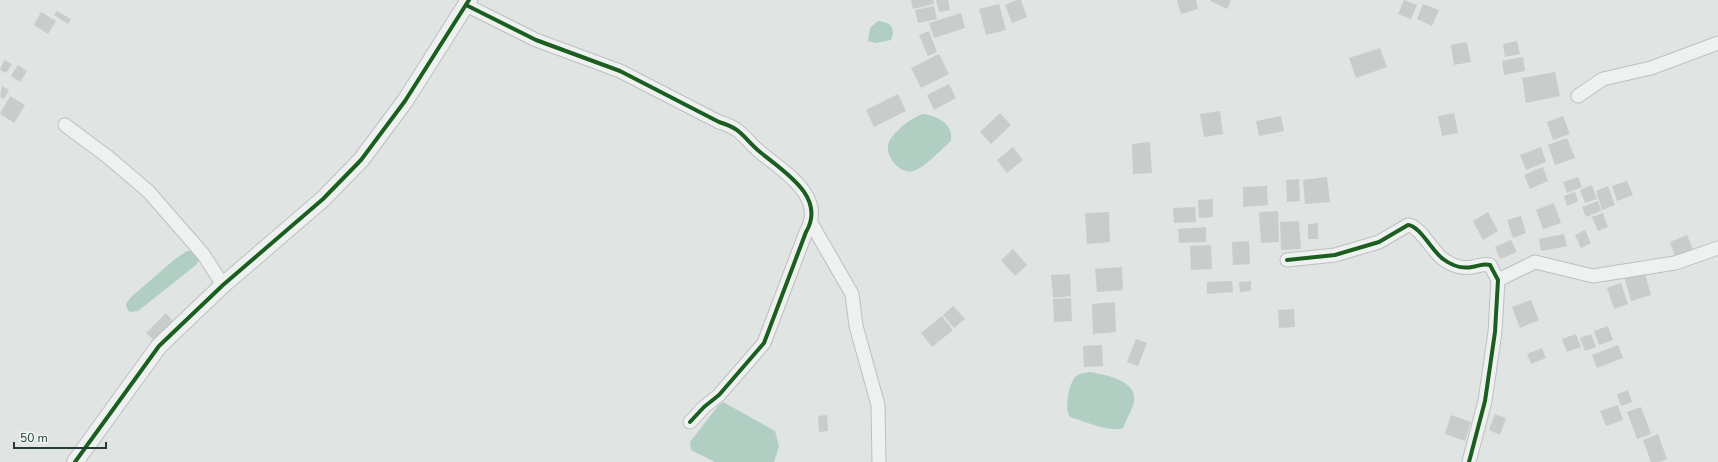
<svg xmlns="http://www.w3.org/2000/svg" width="1718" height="462" font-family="'Nunito Sans',sans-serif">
  <rect width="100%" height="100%" fill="#e0e4e2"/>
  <g fill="#b0cec1">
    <path d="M878,21c13,1 18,8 13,19l-15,3 -8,-2 2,-13z"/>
    <path d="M923,114c14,2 31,10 28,27 -10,8 -26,27 -38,30 -14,4 -31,-18 -23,-31 6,-10 22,-23 33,-26z"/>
    <polygon points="187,251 192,251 200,258 196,265 138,311 130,312 127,309 126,304 131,297 174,260"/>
    <path d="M1090,372c15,3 48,8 44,30 -2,8 -8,18 -11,26 -12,5 -40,-7 -53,-11 -6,-8 -1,-33 5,-40 4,-4 10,-4 15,-5z"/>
    <polygon points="723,402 775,431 779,446 774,462 715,462 691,450 690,442 718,406"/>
  </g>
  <g fill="#c8ccca">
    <polygon points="911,0 933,0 934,4 913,9"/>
    <polygon points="936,0 948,0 950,10 939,12"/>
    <polygon points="1017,0 1021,0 1027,17 1012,23 1005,5"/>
    <polygon points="1177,0 1196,0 1198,9 1181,14"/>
    <polygon points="1211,0 1231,0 1227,9 1210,1"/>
    <polygon points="1404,0 1417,5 1411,19 1398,14"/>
    <polygon points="999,4 1006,30 986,35 979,9"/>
    <polygon points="1423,4 1439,10 1432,26 1417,19"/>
    <polygon points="934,6 937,19 918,23 915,10"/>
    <polygon points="57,11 71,19 68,24 54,15"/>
    <polygon points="41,12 56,21 48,34 34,25"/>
    <polygon points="961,13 965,28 934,38 929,23"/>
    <polygon points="929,31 937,52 928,56 919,35"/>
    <polygon points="1517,41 1520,54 1505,57 1503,44"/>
    <polygon points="1467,42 1471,62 1454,65 1451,45"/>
    <polygon points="1380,48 1387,67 1356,78 1349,58"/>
    <polygon points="939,54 949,74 921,88 911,68"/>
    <polygon points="1523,57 1525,71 1504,75 1502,61"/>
    <polygon points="4,60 12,64 6,73 0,70"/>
    <polygon points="18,65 27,71 20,82 11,76"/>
    <polygon points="1555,72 1560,96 1526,103 1522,78"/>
    <polygon points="949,84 956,98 934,110 927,95"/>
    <polygon points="2,86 9,90 4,99 0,97"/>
    <polygon points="898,94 906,111 874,127 866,110"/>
    <polygon points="10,96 25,105 14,123 0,114"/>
    <polygon points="1220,111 1223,134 1204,137 1200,114"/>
    <polygon points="1000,113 1011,125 991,144 980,132"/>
    <polygon points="1454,113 1458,133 1442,136 1438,116"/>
    <polygon points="1281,116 1284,131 1259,136 1256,121"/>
    <polygon points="1563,116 1570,134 1553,140 1547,122"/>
    <polygon points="1567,138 1575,158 1555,165 1548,145"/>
    <polygon points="1150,142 1152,173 1133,174 1132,144"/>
    <polygon points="1013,147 1023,160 1007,173 997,160"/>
    <polygon points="1541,147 1546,162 1526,170 1520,155"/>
    <polygon points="1543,167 1548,181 1530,189 1524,175"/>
    <polygon points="1327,177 1330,202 1305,204 1303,180"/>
    <polygon points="1578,177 1582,187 1567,193 1563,182"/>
    <polygon points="1299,179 1300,201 1287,202 1286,180"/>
    <polygon points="1627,181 1633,195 1617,201 1612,186"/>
    <polygon points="1592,185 1597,199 1585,203 1580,190"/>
    <polygon points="1267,186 1268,205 1243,207 1243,187"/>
    <polygon points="1608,186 1615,205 1602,210 1596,191"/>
    <polygon points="1575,192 1578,201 1567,206 1564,196"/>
    <polygon points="1213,199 1213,217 1199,218 1198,200"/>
    <polygon points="1598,201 1601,211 1586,217 1582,207"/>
    <polygon points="1554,203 1561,223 1543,229 1536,210"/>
    <polygon points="1195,207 1196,222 1174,223 1173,208"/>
    <polygon points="1278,211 1279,242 1261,243 1259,212"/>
    <polygon points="1109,212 1110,242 1087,244 1085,213"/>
    <polygon points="1488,212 1498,231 1483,240 1473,221"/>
    <polygon points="1603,213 1608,227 1598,231 1592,217"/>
    <polygon points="1521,216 1526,233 1513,238 1507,220"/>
    <polygon points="1299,221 1301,249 1281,250 1280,222"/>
    <polygon points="1318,223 1318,239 1308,239 1308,224"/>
    <polygon points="1206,227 1206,242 1179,243 1178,229"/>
    <polygon points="1585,230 1591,243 1581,248 1575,235"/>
    <polygon points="1564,234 1567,246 1541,251 1539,239"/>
    <polygon points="1687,235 1694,252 1676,259 1670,242"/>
    <polygon points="1511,240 1517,252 1500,259 1495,247"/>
    <polygon points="1249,241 1250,264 1233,265 1232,242"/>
    <polygon points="1211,245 1212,269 1191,270 1190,246"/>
    <polygon points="1013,249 1027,265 1015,276 1001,260"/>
    <polygon points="1122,267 1123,290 1097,292 1095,269"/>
    <polygon points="1644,271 1651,295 1631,301 1624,276"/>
    <polygon points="1070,274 1071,296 1053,298 1051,275"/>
    <polygon points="1232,281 1233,292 1207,294 1207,282"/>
    <polygon points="1251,281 1251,291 1240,292 1239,282"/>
    <polygon points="1621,283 1628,304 1614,309 1607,288"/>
    <polygon points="1071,298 1072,321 1054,322 1053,299"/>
    <polygon points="1531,300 1539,320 1520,328 1512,307"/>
    <polygon points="1115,302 1116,332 1093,334 1092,304"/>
    <polygon points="953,306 965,319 954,328 943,315"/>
    <polygon points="1294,309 1295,327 1279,328 1278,310"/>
    <polygon points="166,313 173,321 154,340 146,333"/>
    <polygon points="942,316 953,330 932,347 921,333"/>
    <polygon points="1608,326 1613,340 1599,345 1594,331"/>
    <polygon points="1576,334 1581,347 1567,352 1562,339"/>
    <polygon points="1591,334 1596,347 1585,351 1580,338"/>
    <polygon points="1136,339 1147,343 1138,366 1127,362"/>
    <polygon points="1102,345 1103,366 1084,367 1083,346"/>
    <polygon points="1618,345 1623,358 1597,368 1592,355"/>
    <polygon points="1542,348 1546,358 1531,364 1527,354"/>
    <polygon points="1628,390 1632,402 1621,406 1617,394"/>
    <polygon points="1618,405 1623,420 1606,426 1600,411"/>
    <polygon points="1641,407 1651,434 1637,439 1627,412"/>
    <polygon points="1495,414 1506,418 1500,435 1489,430"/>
    <polygon points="827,415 828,431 819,432 818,416"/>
    <polygon points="1451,415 1471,422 1465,441 1445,434"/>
    <polygon points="1658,434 1667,459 1659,462 1651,462 1643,440"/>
  </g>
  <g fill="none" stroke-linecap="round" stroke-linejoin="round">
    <defs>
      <g id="minor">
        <path d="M466,5l70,35 84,31 99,51c24,7 24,16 41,30 23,19 67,45 46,80l-42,111 -45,52 -15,12 -14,15"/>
        <polyline points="1578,96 1603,79 1651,68 1718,43"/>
        <polyline points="65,125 108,157 148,191 203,254 223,285"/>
        <polyline points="811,223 852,294 856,326 878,405 879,462"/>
        <path d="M1287,260l48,-5 44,-13 29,-17c11,0 25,27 35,34 8,6 19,10 29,8 7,-1 12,-4 18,-2l8,15 -3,52 -10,69 -16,61"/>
        <polyline points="1498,280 1535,262 1593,276 1675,263 1718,248"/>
      </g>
      <polyline id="tertiary" points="75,462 159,346 223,285 323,199 361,160 405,101 469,0"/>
    </defs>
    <use href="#minor" stroke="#bcc0bf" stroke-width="15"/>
    <use href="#tertiary" stroke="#bcc0bf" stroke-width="18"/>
    <use href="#minor" stroke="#eff1f0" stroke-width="13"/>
    <use href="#tertiary" stroke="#eff1f0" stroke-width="16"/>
    <defs>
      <g id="cycleway">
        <path d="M466,5l70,35 84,31 99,51c24,7 24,16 41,30 23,19 67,45 46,80l-42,111 -45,52 -15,12 -14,15"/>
        <path d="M1287,260l48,-5 44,-13 29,-17c11,0 25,27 35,34 8,6 19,10 29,8 7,-1 12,-4 18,-2l8,15 -3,52 -10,69 -16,61"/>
        <polyline points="75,462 159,346 223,285 323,199 361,160 405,101 469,0"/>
      </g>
    </defs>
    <use href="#cycleway" stroke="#edf4f2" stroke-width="6"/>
    <use href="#cycleway" stroke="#1b5e20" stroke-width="4"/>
  </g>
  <path d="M14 442v6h92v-6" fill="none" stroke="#283c36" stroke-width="2"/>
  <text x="20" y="442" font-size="12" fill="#283c36" stroke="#edf4f2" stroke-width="3" paint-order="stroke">50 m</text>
</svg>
